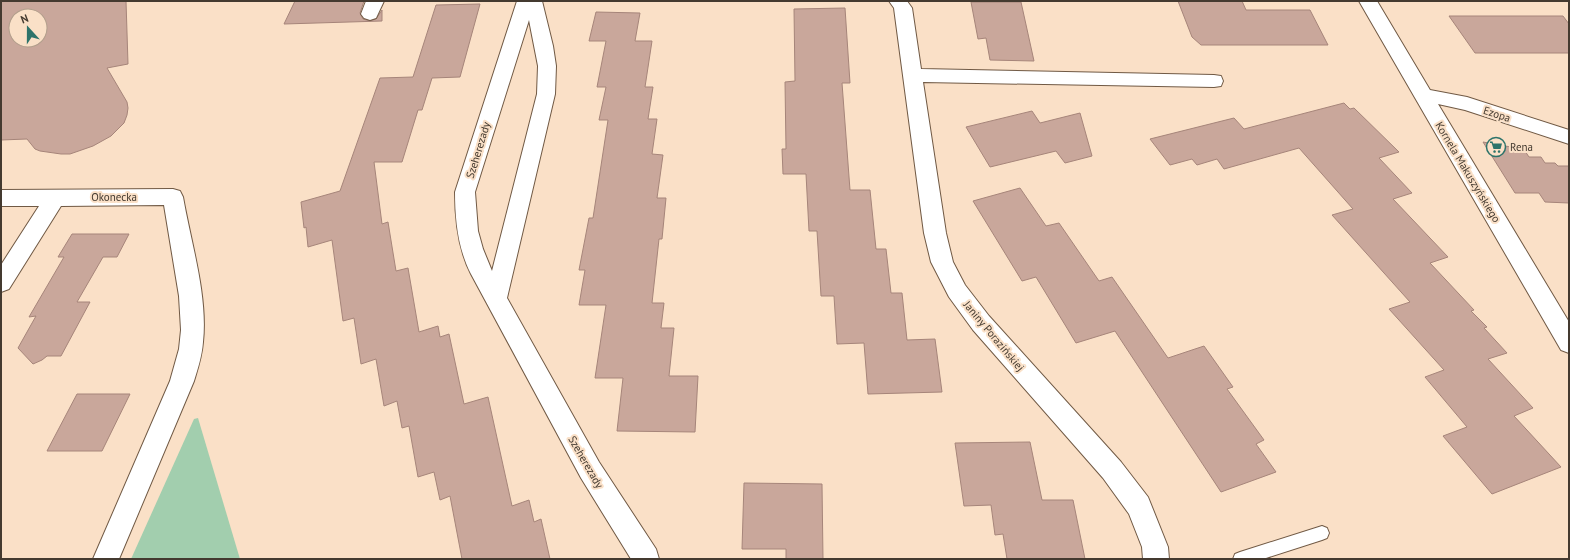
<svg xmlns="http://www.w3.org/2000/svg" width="1570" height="560" font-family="'PT Sans',sans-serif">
  <rect width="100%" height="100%" fill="#fae0c7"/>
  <polygon fill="#a2ceae" points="198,418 240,559 131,559 194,419"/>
  <g fill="#c9a79b" stroke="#a6857a" fill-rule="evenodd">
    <path d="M1,1h125l2,63 -21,4 20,34 1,6 -1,7 -3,8 -13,13 -18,10 -23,8h-9l-21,-3 -5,-2 -8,-10 -26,1zM16,16h24v24h-24z"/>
    <polygon points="295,1 364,1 360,13 363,19 370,21 376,19 382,10 382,21 284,24"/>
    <polygon points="1178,1 1242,1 1246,10 1310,10 1328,45 1201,45 1192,37"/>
    <polygon points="971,2 1021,2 1034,61 990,60 986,38 978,39"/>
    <polygon points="480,4 460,77 432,78 422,110 418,110 402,162 374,162 382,224 388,222 396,271 408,268 419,332 438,326 440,337 449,334 464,404 488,397 512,506 529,500 534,522 541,519 550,559 462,559 450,496 440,500 434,472 418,477 409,426 402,428 397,401 384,406 376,359 361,364 354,318 343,321 332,240 308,247 306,227 304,228 301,202 340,191 380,78 413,77 436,5"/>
    <polygon points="845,8 850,83 842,83 850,190 870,190 876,249 886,249 891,293 902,293 907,340 935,339 942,392 868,394 864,343 837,344 834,296 821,296 817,231 809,231 806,174 783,174 782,149 786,149 785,82 795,81 794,9"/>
    <polygon points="596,12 640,13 635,41 652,41 645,87 653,87 648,119 657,119 652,154 663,155 657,198 666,198 662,239 659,239 652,303 664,303 661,328 674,328 669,376 698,376 695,432 617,431 623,378 595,378 606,305 579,305 585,270 579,270 589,218 593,218 608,120 599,120 606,87 597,87 606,41 589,41"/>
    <polygon points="1449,16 1563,16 1569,24 1569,53 1475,53"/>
    <polygon points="1344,103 1350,109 1354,108 1399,152 1379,158 1412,193 1393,199 1448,257 1430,263 1474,310 1471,311 1487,327 1484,328 1507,353 1488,359 1533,408 1514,416 1561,467 1492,494 1443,436 1467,427 1425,377 1444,370 1389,309 1410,302 1332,215 1353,209 1299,148 1224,169 1217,159 1197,165 1192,159 1170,165 1150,139 1234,118 1244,129"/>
    <polygon points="1032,111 1040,123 1080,113 1092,156 1065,163 1056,151 990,167 966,127"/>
    <polygon points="1483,142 1511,147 1515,151 1525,151 1529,157 1541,157 1545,163 1555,163 1558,166 1569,166 1569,203 1545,202 1539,193 1515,193"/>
    <polygon points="1020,188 1046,226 1059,223 1099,281 1112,277 1168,358 1204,346 1233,387 1227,389 1264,440 1256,444 1276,472 1221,492 1115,331 1076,343 1036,277 1022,281 973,201"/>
    <polygon points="72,234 129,234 117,257 103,257 77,302 90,302 61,356 47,356 42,360 33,364 18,348 36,316 29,317 64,257 58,257"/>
    <polygon points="77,394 130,394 102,451 47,451"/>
    <polygon points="1030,442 1042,500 1073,500 1085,559 1007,559 1003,534 995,535 991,505 964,506 955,443"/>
    <polygon points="744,483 822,484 823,559 786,559 786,549 742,549"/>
  </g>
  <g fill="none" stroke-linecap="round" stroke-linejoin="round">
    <defs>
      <polygon id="lane" points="1322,526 1327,528 1329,533 1327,538 1322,540 1263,559 1233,559 1235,554 1240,552"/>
      <g id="street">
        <polygon points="366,1 384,1 376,18 370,20 364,18 361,14"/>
        <path d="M517,1h25l11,45 3,20 -1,28 -48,204 92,164 57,87 3,10h-28l-50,-81 -110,-204c-13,-25 -16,-54 -16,-82zM529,20l9,46 -1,28 -45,177 -9,-22 -5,-18 -3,-39z"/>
        <polygon points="889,1 907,1 912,8 921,69 1214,75 1221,76 1223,81 1221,86 1214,87 923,82 946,233 953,262 965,285 989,316 1121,462 1148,497 1168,547 1169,559 1143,559 1142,547 1129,514 1103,478 973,330 949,297 931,262 924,233 894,8"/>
        <polygon points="1359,1 1377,1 1430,90 1467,97 1569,130 1569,144 1465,110 1438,104 1569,322 1569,353 1561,350"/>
        <path d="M173,189l7,2 3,6c8,46 25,99 20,145 -1,14 -5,26 -9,39l-75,178h-26l77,-178 9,-32 2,-19 -2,-34 -15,-91 -103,1 -52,83 -8,3v-27l38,-59h-38v-16z"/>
      </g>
    </defs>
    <use href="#lane" stroke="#705944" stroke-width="2"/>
    <use href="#street" stroke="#705944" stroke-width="2"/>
    <use href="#lane" fill="#fff" fill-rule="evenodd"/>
    <use href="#street" fill="#fff" fill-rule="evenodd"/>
  </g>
  <defs>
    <symbol id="supermarket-ring" viewBox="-11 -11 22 22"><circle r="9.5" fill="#fae0c7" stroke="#2d736a" stroke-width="1.5"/><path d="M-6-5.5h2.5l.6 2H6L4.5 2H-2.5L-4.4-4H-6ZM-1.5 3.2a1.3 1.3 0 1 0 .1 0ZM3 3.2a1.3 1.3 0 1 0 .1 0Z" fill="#2d736a"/></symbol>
  </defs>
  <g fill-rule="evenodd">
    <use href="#supermarket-ring" x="1485" y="136" width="22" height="22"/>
  </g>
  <g text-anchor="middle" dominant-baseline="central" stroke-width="4" stroke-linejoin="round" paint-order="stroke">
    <g font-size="11" fill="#443a30" stroke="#fae0c7">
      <text transform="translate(1497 114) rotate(18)">Ezopa</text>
      <text transform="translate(478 150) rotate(-73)">Szeherezady</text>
      <text transform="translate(1468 172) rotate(59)">Kornela Makuszyńskiego</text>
      <text x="114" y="197">Okonecka</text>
      <text transform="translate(994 336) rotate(50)">Janiny Porazińskiej</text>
      <text transform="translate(586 462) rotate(60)">Szeherezady</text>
    </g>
    <g font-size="11" fill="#443a30" stroke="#fae0c7" text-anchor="start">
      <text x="1510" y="147">Rena</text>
    </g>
  </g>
  <rect width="1570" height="560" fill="none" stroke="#443a30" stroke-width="4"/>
  <g transform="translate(28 28) rotate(339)"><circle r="19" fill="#fae0c7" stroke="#b19e8b"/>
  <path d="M0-3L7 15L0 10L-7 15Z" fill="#2d736a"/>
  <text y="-6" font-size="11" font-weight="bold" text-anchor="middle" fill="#443a30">N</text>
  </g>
</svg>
